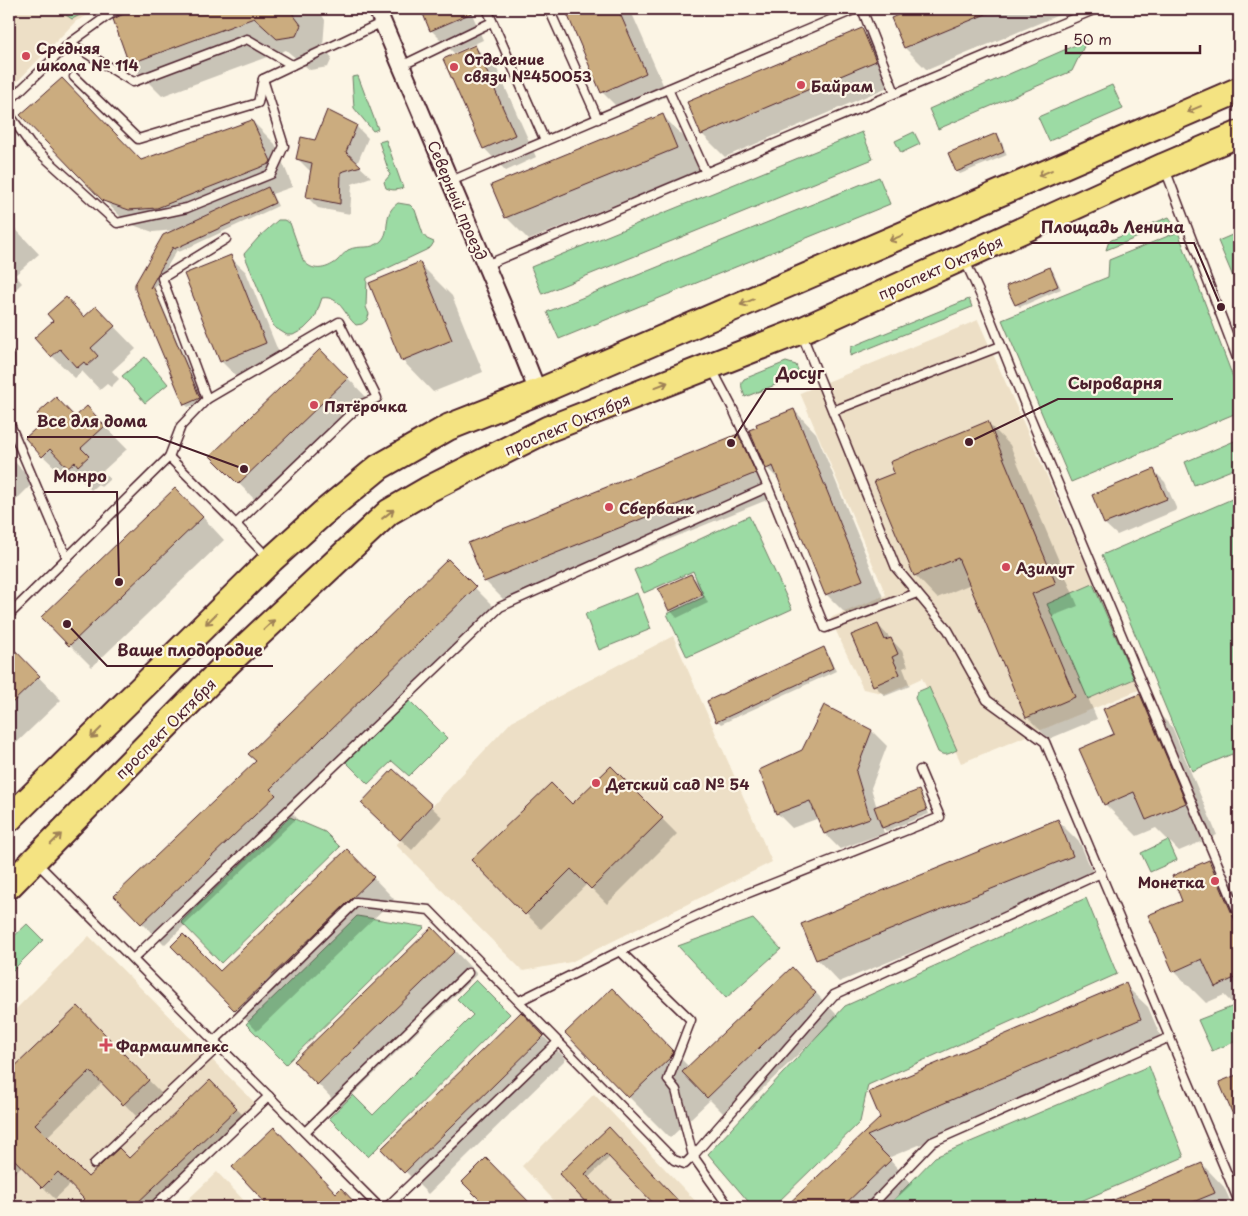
<svg xmlns="http://www.w3.org/2000/svg" width="1248" height="1216" font-family="'Playpen Sans',sans-serif">
  <rect width="100%" height="100%" fill="#fcf5e5"/>
  <filter id="ink" filterUnits="userSpaceOnUse"><feTurbulence type="fractalNoise" baseFrequency=".02" numOctaves="2"/><feDisplacementMap in="SourceGraphic" scale="10" xChannelSelector="R" yChannelSelector="G"/><feConvolveMatrix kernelMatrix="1 2 1 2 8 2 1 2 1" color-interpolation-filters="sRGB"/></filter>
  <g filter="url(#ink)">
    <g fill="#eddfc6">
      <polygon points="9,9 101,9 76,21 9,90"/>
      <polygon points="978,320 1141,689 961,763 922,678 887,694 863,689 830,618 886,595 800,393"/>
      <polygon points="673,636 772,862 571,962 523,971 396,845 512,721"/>
      <polygon points="89,936 260,1108 160,1207 9,1207 9,1016"/>
      <polygon points="594,1094 701,1207 560,1207 522,1166"/>
      <polygon points="217,1172 250,1207 180,1207"/>
    </g>
    <g fill="#9cdba4" stroke="#737d68">
      <polygon points="57,9 92,9 72,19"/>
      <polygon points="1087,40 1072,71 938,129 929,109"/>
      <polygon points="358,76 378,129 373,131 354,108 352,77"/>
      <polygon points="1112,85 1123,109 1049,141 1038,117"/>
      <polygon points="862,132 873,159 542,294 531,267"/>
      <polygon points="914,132 920,144 901,153 895,141"/>
      <path d="M386,140l17,48c-6,2 -10,3 -17,0l-2,-6 6,-7 -11,-33z"/>
      <polygon points="879,177 890,204 559,339 547,312"/>
      <path d="M398,203l12,2 5,5 8,24 4,5 7,3 -3,5 -5,3 -59,28 -1,29 3,7 -2,6 -5,4 -6,1c-12,-10 -16,-30 -34,-27l-6,17 -3,5 -9,9 -11,6h-6l-13,-8 -30,-73 15,-17 19,-17h6l6,3 13,37c8,12 23,10 34,1 3,-3 7,-8 11,-11 12,-6 23,1 33,-9 11,-11 0,-26 17,-38z"/>
      <polygon points="1169,217 1173,223 1106,250 1109,241"/>
      <polygon points="1178,232 1239,393 1239,412 1071,482 1002,320 1108,277 1109,260"/>
      <polygon points="1239,232 1239,276 1234,279 1218,241"/>
      <polygon points="969,299 972,307 850,356 851,347"/>
      <polygon points="145,357 168,384 145,403 122,376"/>
      <path d="M786,362l10,3 4,10 -55,22c-2,-7 -6,-12 -1,-18z"/>
      <polygon points="1239,439 1239,467 1194,485 1185,462"/>
      <polygon points="1239,496 1239,770 1232,754 1192,771 1102,555"/>
      <polygon points="749,516 792,609 687,657 667,614 704,597 693,571 644,593 634,570"/>
      <polygon points="1093,584 1134,679 1088,699 1047,604"/>
      <polygon points="637,593 651,629 599,650 585,614"/>
      <path d="M929,687l28,63c-7,3 -12,7 -19,2l-23,-54 2,-6z"/>
      <polygon points="409,700 447,738 409,776 392,761 368,784 346,762"/>
      <polygon points="290,817 325,832 340,847 221,963 181,922"/>
      <polygon points="1168,840 1177,860 1150,872 1141,853"/>
      <polygon points="1086,898 1117,974 868,1085 860,1122 773,1207 753,1207 708,1154 845,1006"/>
      <polygon points="357,916 425,927 286,1064 246,1024"/>
      <polygon points="753,919 781,949 726,998 678,946"/>
      <polygon points="27,924 43,940 9,974 9,941"/>
      <polygon points="476,980 510,1014 368,1157 329,1118 353,1095 373,1115 473,1015 457,999"/>
      <polygon points="1239,1004 1239,1040 1212,1051 1198,1020"/>
      <polygon points="1149,1066 1184,1157 1067,1207 887,1207 935,1157"/>
    </g>
    <g fill="#0003">
      <polygon points="138,9 318,9 325,20 323,46 332,58 328,67 310,70 286,50 162,96 130,64 114,20"/>
      <polygon points="422,9 470,9 483,40 454,53 431,30"/>
      <polygon points="566,9 630,9 668,96 624,114 602,92"/>
      <polygon points="915,9 1073,9 927,70 905,48 892,18"/>
      <polygon points="861,29 884,52 897,83 725,157 702,134"/>
      <polygon points="475,47 497,69 536,157 506,171 484,148"/>
      <polygon points="663,116 685,138 699,170 529,240 506,217"/>
      <polygon points="252,121 275,144 292,185 292,187 272,194 278,206 179,252 177,250 154,289 156,291 203,401 188,407 185,404 136,289 175,230 153,232 127,223 104,200 141,161"/>
      <polygon points="356,126 368,138 357,164 371,177 352,184 350,214 318,208 307,197 312,171 309,170 298,159 316,141"/>
      <polygon points="996,134 1000,138 1007,155 960,174 957,171"/>
      <polygon points="9,222 39,254 15,275 22,283 14,291 10,288 9,289"/>
      <polygon points="230,257 246,272 281,358 236,376 221,361"/>
      <polygon points="420,264 452,296 483,372 433,392 402,360"/>
      <polygon points="1049,268 1053,271 1061,289 1020,307 1016,304"/>
      <polygon points="96,308 136,349 112,371 119,379 111,387 107,384 100,390 82,371 75,378 52,356 55,321 85,318"/>
      <polygon points="343,373 370,401 261,506 212,456"/>
      <polygon points="87,408 127,449 103,471 110,479 101,487 98,484 91,490 73,471 66,478 43,456 76,418"/>
      <polygon points="794,410 816,433 885,602 849,617 826,594 781,482 763,464 777,496 508,604 485,581 738,436 764,462"/>
      <polygon points="988,423 1010,445 1078,606 1053,616 1097,719 1049,739 1027,717 971,584 937,598 915,575 895,473"/>
      <polygon points="9,456 34,482 9,507"/>
      <polygon points="1154,471 1165,482 1177,510 1117,535 1105,524 1094,495"/>
      <polygon points="198,512 224,540 92,667 70,645"/>
      <polygon points="448,561 498,611 291,812 297,818 164,945 142,923 257,761"/>
      <polygon points="691,575 698,582 708,603 677,618 670,610"/>
      <polygon points="878,625 902,651 908,666 903,668 910,686 885,696 874,685"/>
      <polygon points="823,648 827,652 836,671 721,724 718,721"/>
      <polygon points="13,651 61,700 9,750 9,655"/>
      <polygon points="1140,695 1172,727 1217,835 1179,851 1156,828 1137,836 1105,804 1115,735"/>
      <polygon points="872,731 887,746 871,788 877,808 919,792 922,795 929,814 886,831 882,827 884,833 840,849 825,834 819,818 792,828 777,813 803,751"/>
      <polygon points="611,767 677,834 607,904 587,884 541,929 473,860 572,806"/>
      <polygon points="393,771 442,817 412,850 374,815"/>
      <polygon points="1058,821 1080,843 1095,878 839,982 817,959"/>
      <polygon points="1208,862 1239,893 1239,1010 1224,995 1206,1003 1174,971 1184,901"/>
      <polygon points="368,872 394,899 257,1031 173,946 220,973"/>
      <polygon points="455,951 477,974 340,1107 296,1061"/>
      <polygon points="1125,985 1148,1007 1163,1042 888,1158 912,1184 887,1207 787,1207 881,1118"/>
      <polygon points="612,989 689,1067 814,991 838,1016 730,1120 710,1100 670,1138 629,1097"/>
      <polygon points="78,1008 161,1093 136,1116 103,1082 47,1137 88,1179 129,1160 210,1082 249,1121 158,1207 77,1207 86,1199 71,1184 55,1199 22,1166 9,1178 9,1074"/>
      <polygon points="521,1014 566,1059 428,1194 383,1149"/>
      <polygon points="1239,1075 1239,1126 1220,1083"/>
      <polygon points="609,1129 683,1207 658,1207 610,1157 588,1178 615,1207 592,1207 560,1174"/>
      <polygon points="1202,1164 1224,1187 1233,1207 1100,1207"/>
      <polygon points="233,1167 337,1194 341,1190 358,1207 271,1207"/>
    </g>
    <g fill="#cbac7f" stroke="#4a1f2b">
      <polygon points="135,9 289,9 301,25 296,36 277,39 254,18 129,64 113,19"/>
      <polygon points="421,9 481,9 430,31"/>
      <polygon points="565,9 618,9 646,73 601,93"/>
      <polygon points="912,9 998,9 904,48 891,18"/>
      <polygon points="862,28 876,61 701,135 687,102"/>
      <polygon points="475,45 515,135 483,149 443,59"/>
      <polygon points="62,78 141,160 252,120 271,161 269,164 157,208 129,210 103,201 20,115"/>
      <polygon points="327,110 357,125 346,152 361,166 341,172 340,204 306,197 312,163 296,159 301,137 315,140"/>
      <polygon points="663,114 677,148 505,218 491,185"/>
      <polygon points="997,133 1004,152 956,172 948,153"/>
      <polygon points="268,187 275,203 174,249 173,247 150,288 153,286 200,398 184,405 135,289 135,284 163,235"/>
      <polygon points="231,255 266,343 220,362 184,274"/>
      <polygon points="420,262 452,340 401,361 369,283"/>
      <polygon points="1050,267 1058,286 1015,305 1006,286"/>
      <polygon points="66,297 84,317 96,306 115,326 91,348 98,356 87,366 84,362 77,368 60,349 51,357 34,338 53,321 47,314"/>
      <polygon points="320,349 348,378 238,484 210,456"/>
      <polygon points="56,397 75,417 87,406 105,426 81,448 89,456 78,466 75,462 68,468 50,449 42,457 25,438 44,421 37,414"/>
      <polygon points="794,409 863,580 825,595 773,466 766,469 749,430 757,427 756,424"/>
      <polygon points="988,421 1056,584 1032,594 1075,697 1026,718 958,558 914,576 874,481 894,473 890,462"/>
      <polygon points="738,434 756,473 484,582 468,543"/>
      <polygon points="1154,469 1167,499 1104,524 1092,495"/>
      <polygon points="175,488 203,517 69,646 41,617"/>
      <polygon points="448,559 476,587 270,789 276,795 141,924 114,896 256,761 248,754"/>
      <polygon points="691,574 702,595 669,611 658,589"/>
      <polygon points="878,624 885,640 891,638 898,654 892,657 900,674 873,686 851,635"/>
      <polygon points="9,644 40,676 9,706"/>
      <polygon points="824,647 833,668 716,722 707,701"/>
      <polygon points="1140,694 1186,803 1146,820 1134,792 1104,805 1079,749 1114,734 1103,709"/>
      <polygon points="824,705 872,730 856,772 870,818 824,834 810,801 776,814 759,770 802,750"/>
      <polygon points="611,766 663,818 591,889 571,869 525,915 471,860 551,783 572,804"/>
      <polygon points="393,769 432,805 400,840 361,803"/>
      <polygon points="919,790 927,810 882,828 874,807"/>
      <polygon points="1058,819 1073,856 816,960 801,924"/>
      <polygon points="347,849 374,877 235,1011 171,946 183,934 220,971"/>
      <polygon points="1209,860 1239,930 1239,976 1215,987 1202,959 1173,972 1148,915 1182,901 1172,876"/>
      <polygon points="432,927 455,951 317,1085 294,1061"/>
      <polygon points="792,967 816,993 707,1098 682,1072"/>
      <polygon points="1126,983 1141,1019 867,1136 891,1160 842,1207 785,1207 880,1118 869,1092"/>
      <polygon points="612,988 673,1051 671,1057 628,1098 565,1033"/>
      <polygon points="78,1006 149,1080 123,1105 90,1071 35,1124 88,1177 119,1148 129,1158 210,1080 237,1108 133,1207 76,1207 84,1199 58,1172 42,1188 9,1154 9,1072"/>
      <polygon points="521,1012 544,1036 404,1173 381,1149"/>
      <polygon points="1239,1074 1239,1129 1219,1082"/>
      <polygon points="274,1127 336,1193 341,1188 359,1207 269,1207 232,1167"/>
      <polygon points="609,1127 684,1207 657,1207 606,1154 585,1174 617,1207 590,1207 559,1174"/>
      <polygon points="486,1158 534,1207 487,1207 462,1182"/>
      <polygon points="1202,1163 1215,1193 1181,1207 1097,1207"/>
    </g>
    <g fill="none" stroke-linecap="round" stroke-linejoin="round">
      <defs>
        <g id="service">
          <polyline points="487,9 545,141"/>
          <polyline points="549,9 598,119"/>
          <polyline points="862,9 895,93"/>
          <polyline points="70,43 106,17 119,9"/>
          <polyline points="401,66 492,22"/>
          <polyline points="74,77 138,139 258,103 263,79 383,22"/>
          <polyline points="668,89 706,173"/>
          <polyline points="9,101 70,43 133,82 247,39 292,65"/>
          <polyline points="9,114 30,144 117,223 187,208 271,174 284,146 263,79"/>
          <polyline points="1165,169 1239,363"/>
          <polyline points="451,181 856,9"/>
          <polyline points="965,261 985,305 1023,400 1239,915"/>
          <polyline points="486,265 1096,9"/>
          <polyline points="802,335 896,568 948,630 987,700 1045,742 1239,1202"/>
          <polyline points="9,355 9,420"/>
          <polyline points="207,399 339,322 377,398 360,405 236,524"/>
          <polyline points="833,411 1001,346"/>
          <polyline points="9,422 67,558"/>
          <polyline points="169,457 181,426 207,399 162,278 226,239"/>
          <polyline points="768,487 825,628 917,593"/>
          <polyline points="9,615 169,457 227,515 269,559"/>
          <polyline points="37,863 379,1207"/>
          <polyline points="620,951 691,1020 668,1080 676,1090 693,1156 729,1207"/>
          <polyline points="133,959 500,607 768,487 732,407 712,369"/>
          <polyline points="519,1001 620,951 741,896 940,817 920,770"/>
          <polyline points="214,1041 356,902 429,910 674,1160 685,1164 693,1156 834,995 1101,873"/>
          <polyline points="305,1132 468,973"/>
          <polyline points="94,1164 219,1046"/>
          <polyline points="153,1207 269,1096"/>
          <polyline points="387,1207 558,1042"/>
          <polyline points="870,1207 932,1142 1170,1037"/>
        </g>
        <polyline id="minor" points="377,9 509,320 538,392"/>
        <g id="primary">
          <polyline points="9,819 271,560 322,514 379,467 449,427 538,392 1239,90"/>
          <polyline points="9,886 227,664 389,512 427,490 548,429 800,331 1164,166 1239,134"/>
        </g>
      </defs>
      <use href="#service" stroke="#4a1f2b" stroke-width="11"/>
      <use href="#minor" stroke="#4a1f2b" stroke-width="20"/>
      <use href="#primary" stroke="#4a1f2b" stroke-width="29"/>
      <use href="#service" stroke="#fcf5e5" stroke-width="8"/>
      <use href="#minor" stroke="#fcf5e5" stroke-width="16"/>
      <use href="#primary" stroke="#f4e382" stroke-width="25"/>
    </g>
    <defs><path id="oneway-shaft" d="M-6 0H5M1.5-3L5.5 0L1.5 3" fill="none" stroke-width="1.6" stroke-linecap="round" stroke-linejoin="round" transform="scale(1.25)"/></defs>
    <g stroke="#9f8156">
      <use href="#oneway-shaft" transform="translate(1194 109) rotate(157)"/>
      <use href="#oneway-shaft" transform="translate(1045 173) rotate(157)"/>
      <use href="#oneway-shaft" transform="translate(896 238) rotate(157)"/>
      <use href="#oneway-shaft" transform="translate(747 302) rotate(157)"/>
      <use href="#oneway-shaft" transform="translate(661 385) rotate(-21)"/>
      <use href="#oneway-shaft" transform="translate(388 514) rotate(-38)"/>
      <use href="#oneway-shaft" transform="translate(211 619) rotate(135)"/>
      <use href="#oneway-shaft" transform="translate(269 625) rotate(-43)"/>
      <use href="#oneway-shaft" transform="translate(96 733) rotate(135)"/>
      <use href="#oneway-shaft" transform="translate(56 839) rotate(-45)"/>
    </g>
  </g>
  <g fill="#d1495b" stroke="#fcf5e5" stroke-width="2">
    <circle cx="26" cy="56" r="5"/>
    <circle cx="454" cy="67" r="5"/>
    <circle cx="801" cy="85" r="5"/>
    <circle cx="314" cy="405" r="5"/>
    <circle cx="609" cy="507" r="5"/>
    <circle cx="1006" cy="567" r="5"/>
    <circle cx="596" cy="783" r="5"/>
    <circle cx="1215" cy="881" r="5"/>
    <path d="M103.5 1037.5h5v5h5v5h-5v5h-5v-5h-5v-5h5z"/>
  </g>
  <g text-anchor="middle" dominant-baseline="central" stroke-width="4.5" stroke-linejoin="round" paint-order="stroke">
    <g font-size="15" font-weight="bold" fill="#4a1f2b" stroke="#fcf5e5" text-anchor="start">
      <text x="36" y="47">Средняя<tspan x="36" dy="17">школа № 114</tspan></text>
      <text x="464" y="58">Отделение<tspan x="464" dy="17">связи №450053</tspan></text>
      <text x="811" y="85">Байрам</text>
      <text x="324" y="405">Пятёрочка</text>
      <text x="619" y="507">Сбербанк</text>
      <text x="1016" y="567">Азимут</text>
      <text x="606" y="783">Детский сад № 54</text>
      <text x="1205" y="881" text-anchor="end">Монетка</text>
      <text x="116" y="1045">Фармаимпекс</text>
    </g>
    <g font-size="15" fill="#4a1f2b" stroke="#fcf5e5">
      <text transform="translate(458 200) rotate(67)">Северный проезд</text>
      <text transform="translate(940 267) rotate(-24)">проспект Октября</text>
      <text transform="translate(567 424) rotate(-23)">проспект Октября</text>
      <text transform="translate(165 728) rotate(-45)">проспект Октября</text>
    </g>
  </g>
  <path fill="none" stroke="#4a1f2b" stroke-width="2" d="M1221 307L1194 243H1031M731 443L766 389H834M969 442L1058 399H1173M244 469L157 437H27M119 582L117 492H44M67 624L107 666H273"/>
  <g fill="#4a1f2b" stroke="#fcf5e5" stroke-width="2">
    <circle cx="1221" cy="307" r="5"/>
    <circle cx="731" cy="443" r="5"/>
    <circle cx="969" cy="442" r="5"/>
    <circle cx="244" cy="469" r="5"/>
    <circle cx="119" cy="582" r="5"/>
    <circle cx="67" cy="624" r="5"/>
  </g>
  <g font-size="16" text-anchor="middle" font-weight="bold" fill="#4a1f2b" stroke="#fcf5e5" stroke-width="4.5" stroke-linejoin="round" paint-order="stroke">
    <text x="1113" y="233">Площадь Ленина</text>
    <text x="800" y="379">Досуг</text>
    <text x="1115" y="389">Сыроварня</text>
    <text x="92" y="427">Все для дома</text>
    <text x="80" y="482">Монро</text>
    <text x="190" y="656">Ваше плодородие</text>
  </g>
  <rect width="1248" height="1216" fill="none" stroke="#fcf5e5" stroke-width="30"/>
  <rect x="15" y="15" width="1218" height="1186" fill="none" stroke="#4a1f2b" stroke-width="2" filter="url(#ink)"/>
  <path d="M1066 45v8h134v-8" fill="none" stroke="#4a1f2b" stroke-width="2.5"/>
  <text x="1073" y="45" font-size="15" fill="#4a1f2b" stroke="#fcf5e5" stroke-width="4" paint-order="stroke">50 m</text>
</svg>
